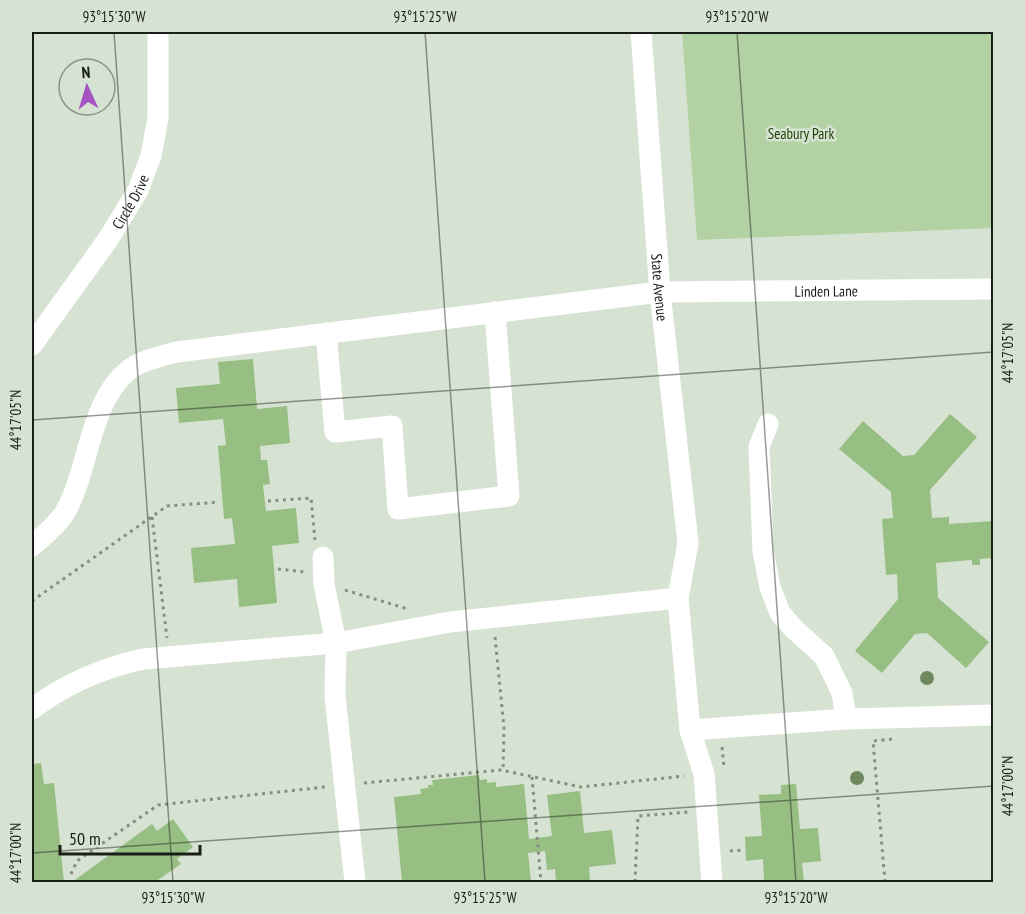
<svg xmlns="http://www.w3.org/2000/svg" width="1025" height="914" font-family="'PT Sans Narrow',sans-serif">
  <rect width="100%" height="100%" fill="#d7e3d2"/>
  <polygon fill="#b3d2a4" points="682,32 993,32 993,228 697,240"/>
  <g fill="#97be83">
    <polygon points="253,359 257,409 287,406 290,443 260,446 261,460 267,460 270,484 263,485 266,511 296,508 299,543 272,546 277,603 239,607 237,579 194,583 191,548 235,544 232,518 224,519 218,446 226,445 223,419 179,423 176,388 220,384 218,362"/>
    <polygon points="950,414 977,437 930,490 932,518 949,517 949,524 993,521 994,558 980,559 980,565 972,565 972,560 936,563 938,598 989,642 966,668 927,633 915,634 882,673 855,651 898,599 897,574 886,575 882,519 893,518 891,492 839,449 863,421 903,456 914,455"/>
    <polygon points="41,763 44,784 54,783 64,882 32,882 32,764"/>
    <polygon points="479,775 480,780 487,779 487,783 496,782 496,787 524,784 529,839 552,836 547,795 580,791 584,833 612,830 616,864 589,867 590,882 556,882 555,869 547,870 545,851 528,853 531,882 402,882 394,797 421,794 420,789 428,788 428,785 433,785 432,780"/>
    <polygon points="796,784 800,829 818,828 821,861 802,863 804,882 764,882 763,859 746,861 745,837 762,836 759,795 781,794 781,785"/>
    <polygon points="173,819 193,847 177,859 181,864 155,882 72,882 152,824 157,831"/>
  </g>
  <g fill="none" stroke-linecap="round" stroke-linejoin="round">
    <g stroke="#858e81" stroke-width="3" stroke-dasharray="3 4.5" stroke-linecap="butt">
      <polyline points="268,501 311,498 315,540"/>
      <polyline points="152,517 167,638"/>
      <polyline points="278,569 306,572"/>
      <polyline points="345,590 408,609"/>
      <polyline points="32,601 167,506 219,502"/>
      <polyline points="495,637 504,728 503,770"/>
      <polyline points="722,747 724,767"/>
      <polyline points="532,777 541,882"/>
      <polyline points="364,783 501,770 581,787 684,776"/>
      <polyline points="730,851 743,850"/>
      <polyline points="71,874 77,861 158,805 325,787"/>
      <polyline points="635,882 638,816 689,812"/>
      <polyline points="885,882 873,741 893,739"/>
    </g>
    <g stroke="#fff" stroke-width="21">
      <path id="s1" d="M641,32l19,260 28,251 -10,55 12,132 14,44 8,108"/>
      <polyline points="326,333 335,432 392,426 398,509 509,496 495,312"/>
      <path id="s2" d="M32,345l77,-107 29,-48 13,-34 7,-38v-86"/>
      <polyline points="768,424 759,447 763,551 770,587 780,613 794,629 824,656 842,693 846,719"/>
      <path id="s3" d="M32,546c11,-10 23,-19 32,-32 26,-43 24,-113 66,-145 12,-9 32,-13 47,-17l483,-60 334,-3"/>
      <polyline points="323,557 324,584 336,643 335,696 355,882"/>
      <path d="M32,709c33,-25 70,-41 111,-50l193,-16 114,-21 228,-24"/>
      <polyline points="690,730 846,719 994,715"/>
    </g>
  </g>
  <g fill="#6f885e">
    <circle cx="927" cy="678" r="7"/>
    <circle cx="857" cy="778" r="7"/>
  </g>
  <path fill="none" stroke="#1a1e18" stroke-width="1.5" stroke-opacity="0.45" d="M114,32l59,850M425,32l60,850M737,32l59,850M32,420l962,-68M32,853l962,-67"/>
  <g text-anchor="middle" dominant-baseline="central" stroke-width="5" stroke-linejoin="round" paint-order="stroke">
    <g font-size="15" fill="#1a3e00" stroke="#d7e3d2">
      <text x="801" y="133">Seabury Park</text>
    </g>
    <g font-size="15" fill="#1a1e18" stroke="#d7e3d2">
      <text stroke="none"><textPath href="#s2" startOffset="174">Circle Drive</textPath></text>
      <text stroke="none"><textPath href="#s1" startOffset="256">State Avenue</textPath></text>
      <text stroke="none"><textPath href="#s3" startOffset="910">Linden Lane</textPath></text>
    </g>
  </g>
  <rect width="1025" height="914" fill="none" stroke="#d7e3d2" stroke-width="66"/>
  <g transform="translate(87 87) rotate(356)"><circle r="28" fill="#d7e3d2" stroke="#8b9488" stroke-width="1.5"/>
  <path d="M0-4.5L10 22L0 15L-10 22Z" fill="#a653c3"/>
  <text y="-9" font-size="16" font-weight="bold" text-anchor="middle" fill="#1a1e18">N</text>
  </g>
  <path d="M60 845v9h140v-9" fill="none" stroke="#1a1e18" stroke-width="3"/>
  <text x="69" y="845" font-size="18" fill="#1a1e18" stroke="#d7e3d2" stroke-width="4.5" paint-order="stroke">50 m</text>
  <rect x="33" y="33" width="959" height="848" fill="none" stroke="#1a1e18" stroke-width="2"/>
  <g font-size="15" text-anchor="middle" fill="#1a1e18">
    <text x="114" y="22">93°15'30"W</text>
    <text x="425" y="22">93°15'25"W</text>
    <text x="737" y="22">93°15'20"W</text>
    <text transform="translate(1008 353) rotate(-90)" y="5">44°17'05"N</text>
    <text transform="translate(16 420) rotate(-90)" y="5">44°17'05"N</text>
    <text transform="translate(1008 786) rotate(-90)" y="5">44°17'00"N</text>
    <text transform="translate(16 853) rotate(-90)" y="5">44°17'00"N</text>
    <text x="173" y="903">93°15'30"W</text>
    <text x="485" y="903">93°15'25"W</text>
    <text x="796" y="903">93°15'20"W</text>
  </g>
</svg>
